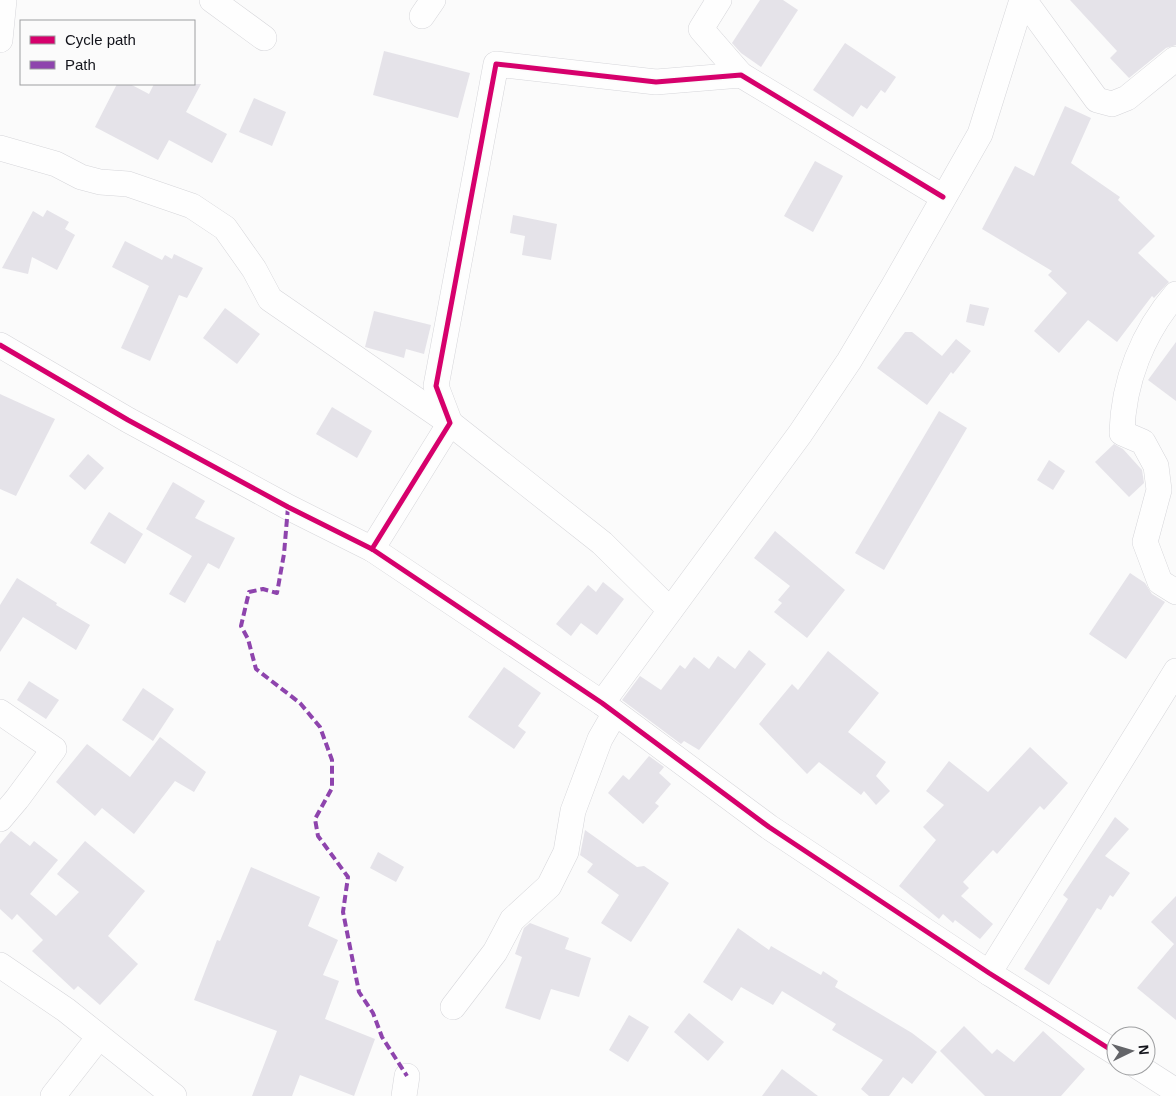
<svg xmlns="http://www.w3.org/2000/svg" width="1176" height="1096" font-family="Helvetica,sans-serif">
  <rect width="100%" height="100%" fill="#fbfbfb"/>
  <g fill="#e5e3e9">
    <polygon points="760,0 783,0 798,10 761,67 741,53 732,43"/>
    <polygon points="1070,0 1176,0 1176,45 1166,48 1129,78 1110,58 1117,51"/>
    <polygon points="845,43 896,77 885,93 881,90 867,109 861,105 853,117 813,90"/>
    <polygon points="384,51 470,73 458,118 373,95"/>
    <polygon points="117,84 130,84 149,94 154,84 201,84 186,112 227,134 212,163 169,140 158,160 95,127"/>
    <polygon points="254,98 286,112 272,146 239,132"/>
    <polygon points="1065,106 1091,118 1071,163 1120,197 1118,200 1155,236 1138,253 1169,282 1154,298 1152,296 1117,342 1088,320 1059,353 1034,331 1067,293 1048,275 1052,271 982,229 1015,166 1034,176"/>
    <polygon points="815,161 843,176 813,232 784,216"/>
    <polygon points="47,210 69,222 65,229 75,235 57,270 32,257 28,274 2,268 33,211 43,217"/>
    <polygon points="513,215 557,224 551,260 522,255 525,236 510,233"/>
    <polygon points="125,241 162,260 165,255 172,259 174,254 203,268 187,298 179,295 150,361 121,348 149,286 112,267"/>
    <polygon points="970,304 989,308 984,326 966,322"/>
    <polygon points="225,308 260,334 237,364 203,338"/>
    <polygon points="374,311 431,325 424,354 406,349 404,358 365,347"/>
    <polygon points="905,332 912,332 942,356 956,339 971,351 953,374 951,372 927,405 877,368"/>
    <polygon points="1176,342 1176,401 1148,380"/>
    <polygon points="0,394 55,419 16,496 0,489"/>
    <polygon points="332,407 372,431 357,458 316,434"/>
    <polygon points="939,411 967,428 884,570 855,553"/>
    <polygon points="1114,444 1123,449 1142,470 1144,483 1129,497 1095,462"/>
    <polygon points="88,454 104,468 85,490 69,476"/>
    <polygon points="1049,460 1065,471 1053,490 1037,480"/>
    <polygon points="173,482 205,501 195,518 235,538 219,569 208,563 185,603 169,594 192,556 146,529"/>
    <polygon points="109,512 143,534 125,564 90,543"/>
    <polygon points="775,531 845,590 807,638 774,612 782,603 778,600 790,586 754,558"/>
    <polygon points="1130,573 1145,583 1152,594 1165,602 1126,659 1089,634"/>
    <polygon points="17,578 57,603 56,605 90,625 76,650 23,617 0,652 0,605"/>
    <polygon points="603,582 624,599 597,635 581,623 571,636 556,624 588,585 596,592"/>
    <polygon points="749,650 766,664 699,750 684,741 681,744 622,700 640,676 661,690 680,665 685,669 694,657 709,669 718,656 735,669"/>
    <polygon points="828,651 879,693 848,732 886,762 876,776 890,791 876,805 864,791 861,795 819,762 807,774 759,724 792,684 798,690"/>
    <polygon points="504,667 541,693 518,726 526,732 514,749 468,717"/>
    <polygon points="29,681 59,700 46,719 17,700"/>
    <polygon points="143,688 174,709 153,741 122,720"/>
    <polygon points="160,737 206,772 194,792 175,781 134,834 102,808 95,816 56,782 87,744 130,777"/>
    <polygon points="1030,747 1068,783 1044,810 1040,806 997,854 993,850 963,882 969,888 961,896 993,924 980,939 955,920 953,923 943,914 939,919 899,886 936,840 923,827 944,805 926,791 949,761 988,792"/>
    <polygon points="649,756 664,767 659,773 671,784 655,803 659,806 643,824 608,793 623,775 629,780"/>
    <polygon points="1115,817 1129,829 1105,856 1130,873 1113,897 1110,895 1101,910 1097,908 1049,985 1024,969 1068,899 1063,895"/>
    <polygon points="585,830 637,867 644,866 669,883 631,942 601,923 619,895 587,872 593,864 580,855"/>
    <polygon points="11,831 30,846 34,841 58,860 30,894 56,916 79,892 57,874 85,841 145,891 108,936 138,964 100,1005 78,986 74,990 32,951 43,940 17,914 12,920 0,909 0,844"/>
    <polygon points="378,852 404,867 396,882 370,868"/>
    <polygon points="251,867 320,897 308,926 338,940 323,975 339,981 325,1019 375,1039 354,1096 300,1075 292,1096 252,1096 277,1031 194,1000 217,940 220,941"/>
    <polygon points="1176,896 1176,1020 1137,988 1174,944 1151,922"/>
    <polygon points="530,923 569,938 565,949 591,958 579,997 551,989 540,1020 505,1008 522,957 515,954 524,928"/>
    <polygon points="738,928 769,950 771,946 821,975 823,971 838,981 835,987 912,1033 937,1052 912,1084 903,1077 889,1096 869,1096 861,1089 883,1060 832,1030 836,1024 782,991 773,1005 741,987 732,1001 703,982"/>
    <polygon points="689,1013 724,1042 708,1061 674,1032"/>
    <polygon points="629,1015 649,1027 628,1062 609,1050"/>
    <polygon points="964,1026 992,1054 997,1049 1014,1062 1043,1031 1085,1069 1061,1096 985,1096 940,1051"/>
    <polygon points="782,1069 818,1096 762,1096"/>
  </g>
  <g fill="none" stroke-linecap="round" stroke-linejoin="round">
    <defs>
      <g id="minor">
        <polyline points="212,0 264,38"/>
        <polyline points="719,0 701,29 741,75"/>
        <polyline points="1024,0 1097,100 1112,104 1127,98 1175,59"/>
        <polyline points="422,16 433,0"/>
        <polyline points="0,40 4,0"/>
        <polyline points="0,148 56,164 81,177 100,182 128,184 192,206 225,228 254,269 270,299 450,423 602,543 670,610"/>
        <path d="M1176,294c-33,38 -53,88 -54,139l21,9 13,24 3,24 -14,52 15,40 16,10"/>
        <polyline points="0,345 128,420 288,507 372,549 602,703 769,827 989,973 1116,1053"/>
        <polyline points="372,549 450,423 436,386 496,64 656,82 741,75 943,197"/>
        <polyline points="602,703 800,434 849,361 893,287 980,134 1022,0"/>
        <polyline points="0,712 54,749 17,799 0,819"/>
        <polyline points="0,965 66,1010 174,1096"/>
        <polyline points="989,973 1176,671"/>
        <polyline points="453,1007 495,952 512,920 549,886 566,852 573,811 600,739 615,713"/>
        <polyline points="1137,1066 1176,1091"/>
        <polyline points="53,1096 99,1037"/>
        <polyline points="404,1096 407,1076"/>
      </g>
    </defs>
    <use href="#minor" stroke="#d6d6da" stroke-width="26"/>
    <use href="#minor" stroke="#fefefe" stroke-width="25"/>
    <polyline stroke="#8e44ad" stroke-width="4" stroke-dasharray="8 4" stroke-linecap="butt" points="288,507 284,554 277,593 263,589 249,592 241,626 248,639 256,669 300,703 320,727 332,760 332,788 315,819 318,836 348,877 343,912 359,992 373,1013 382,1037 407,1076"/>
    <defs>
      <g id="cycleway">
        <polyline points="0,345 128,420 288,507 372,549 602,703 769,827 989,973 1116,1053"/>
        <polyline points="372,549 450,423 436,386 496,64 656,82 741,75 943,197"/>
      </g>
    </defs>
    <use href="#cycleway" stroke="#fbfbfb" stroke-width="8"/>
    <use href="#cycleway" stroke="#d6006c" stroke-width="5"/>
  </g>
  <rect x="20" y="20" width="175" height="65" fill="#fbfbfb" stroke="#9e9fa1"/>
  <rect x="30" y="36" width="25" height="8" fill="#d6006c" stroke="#9e9fa1"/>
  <text x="65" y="45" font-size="15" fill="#13141b">Cycle path</text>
  <rect x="30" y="61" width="25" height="8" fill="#8e44ad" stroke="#9e9fa1"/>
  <text x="65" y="70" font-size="15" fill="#13141b">Path</text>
  <g transform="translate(1131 1051) rotate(85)"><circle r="24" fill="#fbfbfb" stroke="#9e9fa1"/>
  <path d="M0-4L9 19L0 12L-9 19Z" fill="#646569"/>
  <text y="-8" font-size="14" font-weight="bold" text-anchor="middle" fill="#13141b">N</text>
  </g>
</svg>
